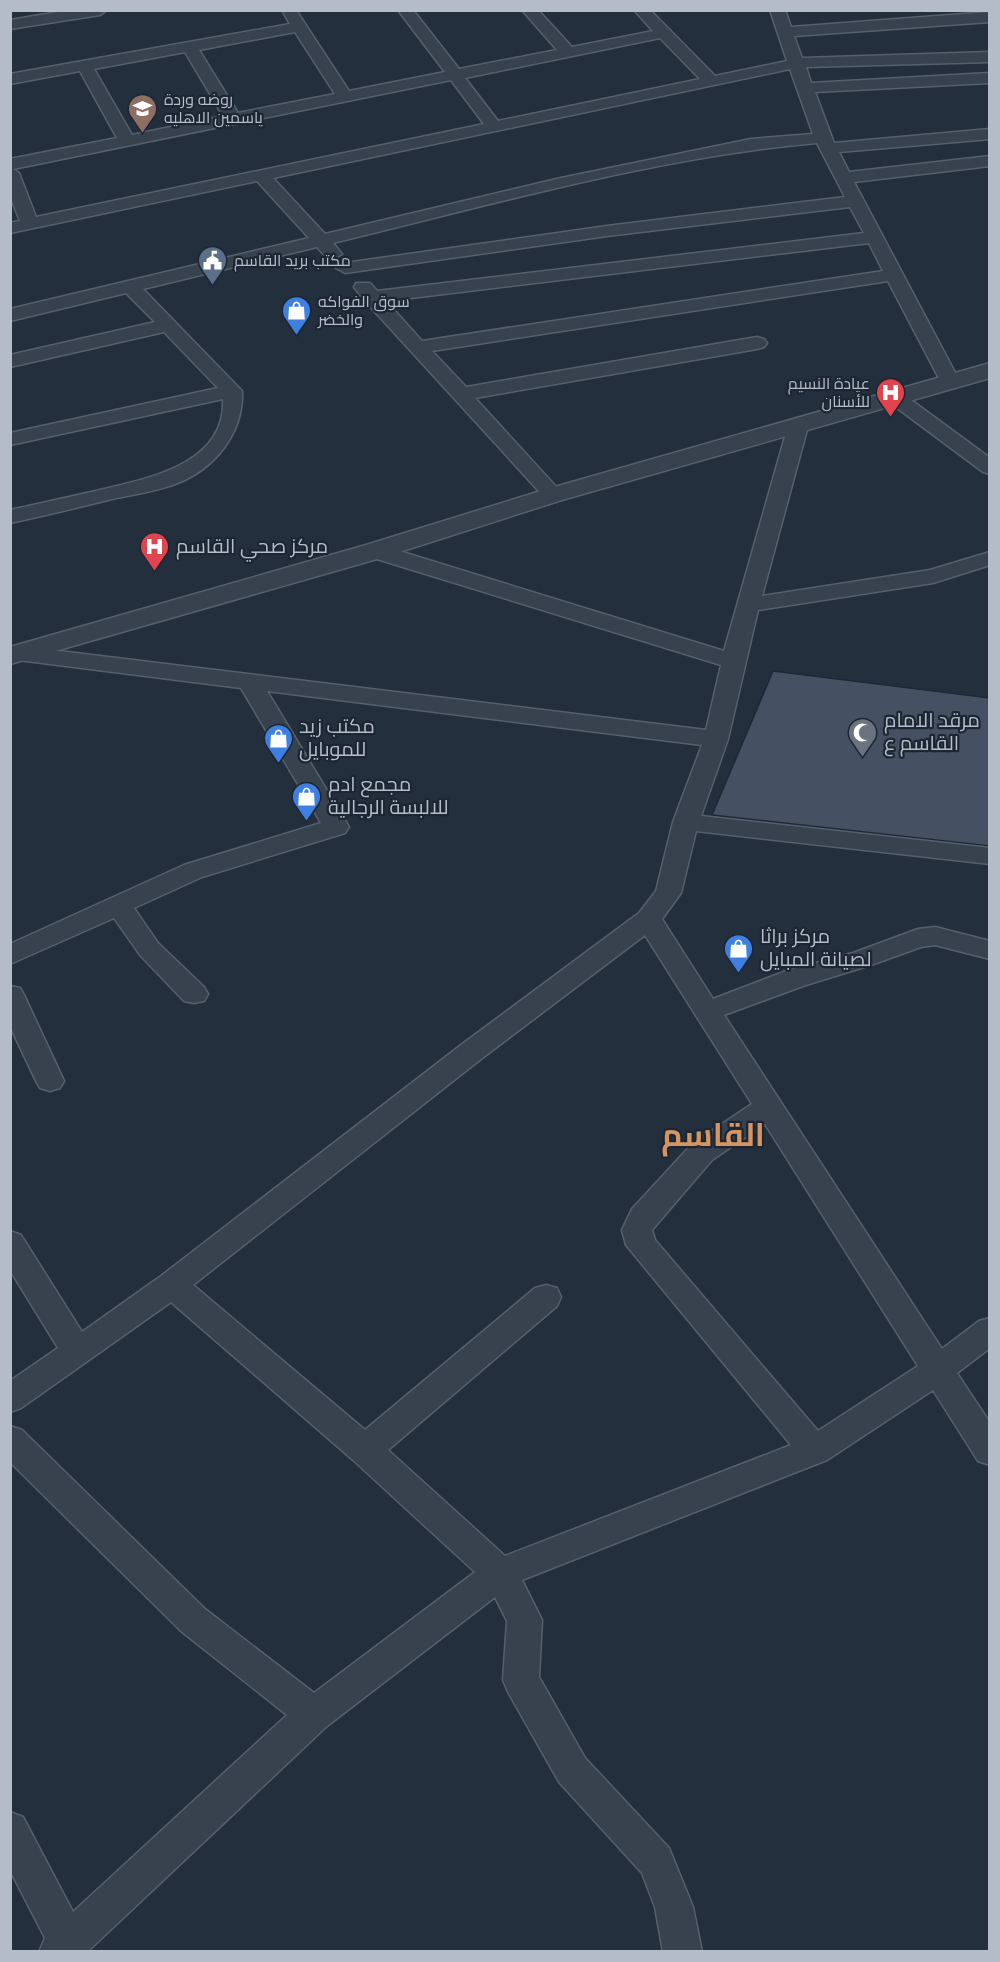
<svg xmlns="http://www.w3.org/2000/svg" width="1000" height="1962" font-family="'Fira Sans Condensed',Cairo,sans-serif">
  <rect width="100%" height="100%" fill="#242f3e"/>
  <polygon fill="#455162" stroke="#1f2835" stroke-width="1.5" points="773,671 990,698 990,846 712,815"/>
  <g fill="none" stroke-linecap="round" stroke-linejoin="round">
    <defs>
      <g id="minor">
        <polygon points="70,10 107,10 100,15 10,29 10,20"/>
        <path d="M282,10h14l53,81 96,-19 -47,-62h15l46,59 98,-19 -35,-40h16l34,37 81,-16 -19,-21h16l65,66 72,-15 -17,-51h15l6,17 199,-15v10l-196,14 8,22 188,-6v10l-184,5 5,16 179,-10v10l-175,9 19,51 156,-14v10l-151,13 10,20 141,-16v10l-136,16 106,200 -10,6 -7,-2 -55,-105 -456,70 34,36 291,-50 7,2 3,4 -3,4 -7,2 -282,49 85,93 4,4 -4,4h-14l-181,-198 -11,-14 2,-4h14l7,8 487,-58 -14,-26 -243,29 -262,37 -9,-5 9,-5 262,-37 238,-29 -28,-54c-161,14 -326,62 -484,100l9,11 -9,5 -6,-1 -10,-11 -174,42 99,102c2,42 -28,79 -67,93 -21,8 -45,11 -67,16 -32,8 -65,16 -98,23v-13c29,-6 58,-13 86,-19 49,-12 130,-25 127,-92l-213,46v-12l208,-45 -54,-56 -154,35v-12l145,-33 -29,-29 -116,28v-12l299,-71 -52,-57 -247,52v-10l10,-2 -10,-25v-37l107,-21 -37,-67 -70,13v-10l280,-50zM295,32l40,62 -97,19 -39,-63zM660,38l40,41 -202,42 -33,-43zM185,52l38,64 -91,19 -38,-66zM790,69l23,65 -62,5 -190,39 -236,56 -52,-56zM451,80l33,44 -448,93 -17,-44 -6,-4zM869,243l14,28 -461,70 -36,-40z"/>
        <polygon points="896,392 903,394 990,458 990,474 983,472 889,402 886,398 889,394"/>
        <path d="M798,420l7,2 3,4 -46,170 168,-26 60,-18v13l-57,18 -175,27 -30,129 -27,77 289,32v16l-294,-33 -15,62 -19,26 51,80 73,-28 67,-18 65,-24 17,-2 55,14v18l-55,-14 -14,2 -50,18 -65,20 -82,30 218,334 37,-28 11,-3v30l-33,25 33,50v42l-12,-4 -45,-71 -106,70 -305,120 20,40 -3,57 46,81 84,90 24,59 9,45h-39l-8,-45 -13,-34 -83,-91 -51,-90 -5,-12 4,-59 -12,-24 -168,129 -240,226h-48l6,-14 -35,-68v-58l13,5 50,95 214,-197 -106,-84 -171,-169v-36l12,4 183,179 109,84 161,-121 -122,-112 -182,-158 -150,106 -11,4v-31l48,-33 -48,-78v-39l11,4 61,97 79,-56 300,-231 178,-132 17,-22 17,-69 29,-77 -435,-54 82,136 -4,6 -143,44 -68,31 24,35 46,44 4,7 -4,7 -10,2 -10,-2 -44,-46 -26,-37 -104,46v-20l174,-79 137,-42 -80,-135 -223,-28 -8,-2v-10l8,-2 688,84 15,-65 -354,-109 -3,-5 3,-5h16l341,105 64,-225 3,-4zM645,935l107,169 -60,40 -60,65 -10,21 4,15 165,200 -286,111 -117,-106 169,-144 4,-9 -4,-9 -11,-3 -11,3 -170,142 -172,-145 288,-226zM765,1124l153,242 -100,65 -163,-191 -3,-10 60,-70z"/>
        <polygon points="10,986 20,988 24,995 64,1081 60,1088 50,1091 40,1088 36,1081 10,1026"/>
      </g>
      <polygon id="tertiary" points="990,363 990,378 562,500 384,557 10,664 10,647 366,545 544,490"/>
    </defs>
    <use href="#minor" stroke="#565f6c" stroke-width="3"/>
    <use href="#tertiary" stroke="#565f6c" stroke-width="3"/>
    <use href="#minor" fill="#38414e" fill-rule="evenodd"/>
    <use href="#tertiary" fill="#38414e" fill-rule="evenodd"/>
  </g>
  <defs>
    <symbol id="school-pin" viewBox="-11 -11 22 30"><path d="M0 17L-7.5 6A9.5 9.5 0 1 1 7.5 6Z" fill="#8d6e63" stroke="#1d2633"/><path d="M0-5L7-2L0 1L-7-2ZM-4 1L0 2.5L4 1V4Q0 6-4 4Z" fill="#fff"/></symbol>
    <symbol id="civic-pin" viewBox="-11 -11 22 30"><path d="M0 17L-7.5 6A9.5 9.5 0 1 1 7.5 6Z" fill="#5c6f8a" stroke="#1d2633"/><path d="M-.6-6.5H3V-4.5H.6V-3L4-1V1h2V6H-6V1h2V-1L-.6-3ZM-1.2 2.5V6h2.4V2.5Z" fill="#fff"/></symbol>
    <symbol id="shop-pin" viewBox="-11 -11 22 30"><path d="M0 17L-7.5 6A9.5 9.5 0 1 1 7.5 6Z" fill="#3f7fe0" stroke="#1d2633"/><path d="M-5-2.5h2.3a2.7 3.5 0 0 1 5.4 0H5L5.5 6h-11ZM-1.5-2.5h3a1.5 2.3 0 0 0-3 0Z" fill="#fff"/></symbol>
    <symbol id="hospital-pin" viewBox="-11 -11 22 30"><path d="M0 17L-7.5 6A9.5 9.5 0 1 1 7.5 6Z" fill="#e0444e" stroke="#1d2633"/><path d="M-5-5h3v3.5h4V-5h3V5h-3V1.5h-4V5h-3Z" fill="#fff"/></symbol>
    <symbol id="mosque-pin" viewBox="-11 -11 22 30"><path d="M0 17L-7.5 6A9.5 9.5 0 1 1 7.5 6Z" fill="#6b7280" stroke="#1d2633"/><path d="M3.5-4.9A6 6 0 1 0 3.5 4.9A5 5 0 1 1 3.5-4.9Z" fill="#fff"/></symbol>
  </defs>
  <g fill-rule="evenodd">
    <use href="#school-pin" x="126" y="92" width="33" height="45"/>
    <use href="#civic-pin" x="196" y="244" width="33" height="45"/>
    <use href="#shop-pin" x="280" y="294" width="33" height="45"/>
    <use href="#hospital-pin" x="874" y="376" width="33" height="45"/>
    <use href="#hospital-pin" x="138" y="530" width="33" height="45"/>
    <use href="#mosque-pin" x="846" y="716" width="33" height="45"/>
    <use href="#shop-pin" x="262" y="722" width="33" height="45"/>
    <use href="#shop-pin" x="290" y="780" width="33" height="45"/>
    <use href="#shop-pin" x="722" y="932" width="33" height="45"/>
  </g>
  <g text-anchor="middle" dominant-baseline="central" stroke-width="4.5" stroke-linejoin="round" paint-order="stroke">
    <g font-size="16" fill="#b4bcc9" stroke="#1d2633" text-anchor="start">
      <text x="164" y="99">روضه وردة<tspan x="164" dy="18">ياسمين الاهليه</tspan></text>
      <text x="234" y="260">مكتب بريد القاسم</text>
      <text x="318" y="301">سوق الفواكه<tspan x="318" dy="18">والخضر</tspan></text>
      <text x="870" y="383" text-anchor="end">عيادة النسيم<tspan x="870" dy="18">للأسنان</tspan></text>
    </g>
    <g font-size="20" fill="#b4bcc9" stroke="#1d2633" text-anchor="start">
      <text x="176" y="546">مركز صحي القاسم</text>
      <text x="884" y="720">مرقد الامام<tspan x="884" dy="23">القاسم ع</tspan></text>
      <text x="299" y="726">مكتب زيد<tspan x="299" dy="23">للموبايل</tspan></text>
      <text x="328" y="784">مجمع ادم<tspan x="328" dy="23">للالبسة الرجالية</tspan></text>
      <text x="760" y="936">مركز براثا<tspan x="760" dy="23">لصيانة المبايل</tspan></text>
    </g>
    <g font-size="32" font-weight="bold" fill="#d59563" stroke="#1d2633">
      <text x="713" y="1135">القاسم</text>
    </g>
  </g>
  <rect width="1000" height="1962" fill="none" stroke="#b4bcc9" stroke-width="24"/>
</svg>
